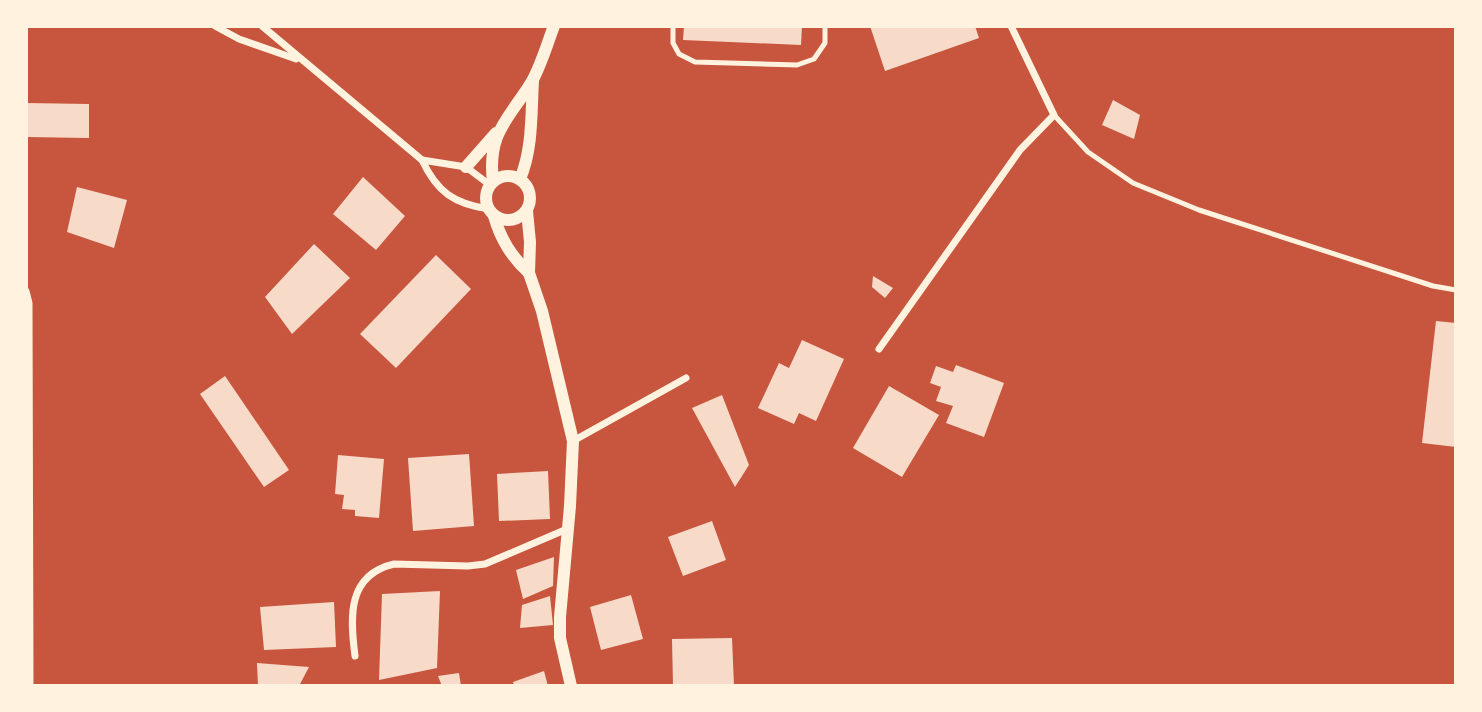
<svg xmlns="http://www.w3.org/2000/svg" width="1482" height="712" font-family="Mulish,sans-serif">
  <rect width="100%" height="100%" fill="#c8553d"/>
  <g fill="#f7dbc8">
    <polygon points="684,26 802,26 801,45 683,40"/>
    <polygon points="870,26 975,26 979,38 885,71"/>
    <polygon points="1113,100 1140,115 1134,139 1102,125"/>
    <polygon points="26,103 89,104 89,138 26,137"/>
    <polygon points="363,177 405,216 376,250 333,214"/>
    <polygon points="77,187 127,200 114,248 67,232"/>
    <polygon points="314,244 350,278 292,334 265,297"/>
    <polygon points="436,255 471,289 396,368 360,334"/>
    <polygon points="873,276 893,288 885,298 872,287"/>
    <polygon points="1436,321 1456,323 1456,447 1422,443"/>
    <polygon points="802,340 844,359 816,421 799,413 794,424 758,408 779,363 789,368"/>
    <polygon points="956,365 1004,383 984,437 946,423 953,406 936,401 941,387 930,383 936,366 953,372"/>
    <polygon points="225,376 289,470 264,487 200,394"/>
    <polygon points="889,386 939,415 902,477 853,448"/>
    <polygon points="722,395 749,465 735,487 692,408"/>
    <polygon points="469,454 474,526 413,531 408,458"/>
    <polygon points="338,455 384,459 379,518 355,516 355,510 342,509 344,495 335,494"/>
    <polygon points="548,471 550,519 499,521 497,474"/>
    <polygon points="712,521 726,560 683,576 668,537"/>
    <polygon points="554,557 553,586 523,599 516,570"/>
    <polygon points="440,591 437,668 379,680 382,594"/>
    <polygon points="631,595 643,639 601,650 590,607"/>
    <polygon points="550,596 553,625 520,628 522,605"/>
    <polygon points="334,602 336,647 264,650 260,607"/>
    <polygon points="732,638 734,686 673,686 672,639"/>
    <polygon points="257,663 309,667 299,686 258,686"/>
    <polygon points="544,671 548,686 514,686 513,682"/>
    <polygon points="459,673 461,686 442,686 438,676"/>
  </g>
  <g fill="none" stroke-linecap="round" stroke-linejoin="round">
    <g stroke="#fff3e0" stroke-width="5">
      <polyline points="673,26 673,43 679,54 695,62 797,65 814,59 825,43 825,26"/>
      <polyline points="1054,115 1088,152 1133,183 1199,210 1433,286 1456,290"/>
    </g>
    <g stroke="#fff3e0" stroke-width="7">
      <polyline points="215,26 239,39 296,59"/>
      <path d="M262,26l160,134c15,32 32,44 67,49"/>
      <polyline points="422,160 466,167 490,185"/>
      <polyline points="26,291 29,303 30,686"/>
      <polyline points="879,349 1020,150 1054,115 1011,26"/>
      <polyline points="573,441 686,378"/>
      <path d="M355,656c-5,-39 -8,-81 39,-92l74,2 17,-2 82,-35"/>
    </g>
    <g stroke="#fff3e0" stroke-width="12">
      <polyline points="466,167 496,133"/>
      <circle cx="508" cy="198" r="22"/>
      <path d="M520,179c13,-31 11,-65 13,-98"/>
      <path d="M493,182c-6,-49 15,-62 38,-99 10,-17 16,-39 23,-57"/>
      <polyline points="527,211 530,242 529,273 542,311 573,441 570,506 560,617 560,638 571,686"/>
      <path d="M494,216c7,24 17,40 35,57"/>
    </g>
  </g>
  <rect width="1482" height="712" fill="none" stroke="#fff3e0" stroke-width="56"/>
</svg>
